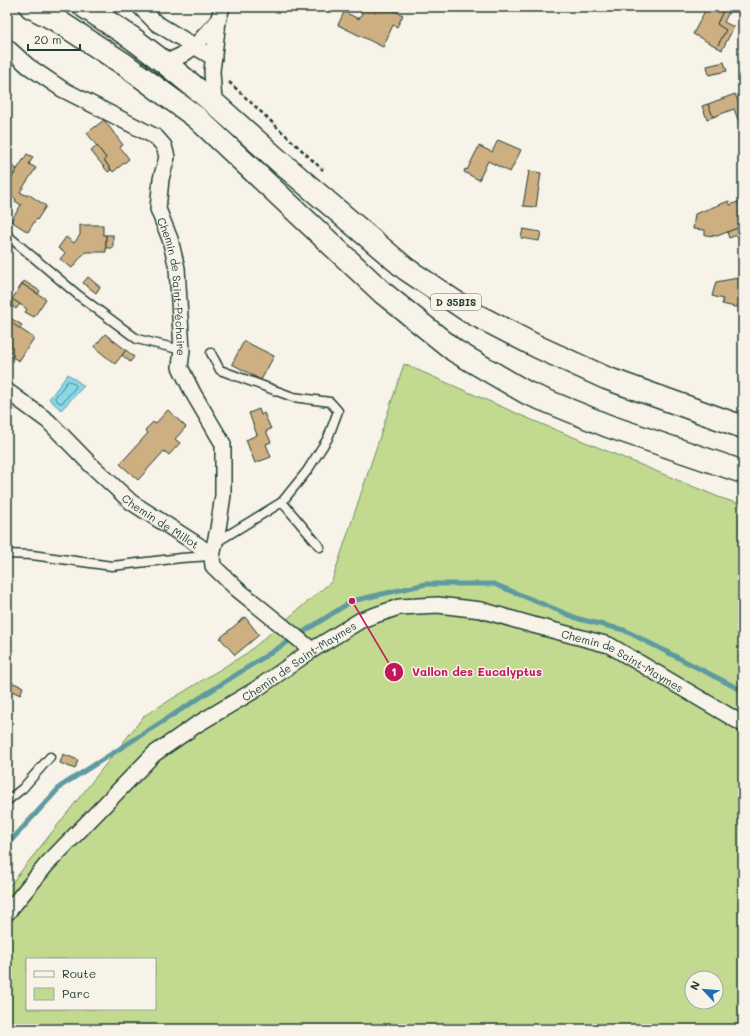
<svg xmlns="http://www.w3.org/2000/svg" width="750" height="1036" font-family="Mali,sans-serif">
  <rect width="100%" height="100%" fill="#f7f3e8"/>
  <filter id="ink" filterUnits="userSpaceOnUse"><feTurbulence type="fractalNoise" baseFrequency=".025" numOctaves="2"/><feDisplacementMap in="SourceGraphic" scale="8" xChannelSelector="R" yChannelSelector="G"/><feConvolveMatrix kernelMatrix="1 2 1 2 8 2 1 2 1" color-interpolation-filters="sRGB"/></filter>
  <g filter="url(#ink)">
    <path fill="#c2da90" stroke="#708c62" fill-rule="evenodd" d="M404,364l128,56 189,78 22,7v428l-1,8 1,1v87h-736v-140l137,-173 103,-63 85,-72zM27,959h128v50h-128zM692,978h24v24h-24z"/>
    <polygon fill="#89d8e8" stroke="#5f9aa0" points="68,374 84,386 61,410 49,399"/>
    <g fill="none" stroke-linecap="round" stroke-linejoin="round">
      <path stroke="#497b7c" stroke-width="1" d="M68,381c3,0 8,3 8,6l-14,16h-2l-4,-3 -1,-2z"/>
      <polyline stroke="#5f9aa0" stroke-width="5" points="7,845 61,786 352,601 426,584 494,584 579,619 624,630 743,691"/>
    </g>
    <g fill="#ceaf82" stroke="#1f3d34">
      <polygon points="362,7 386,7 403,15 397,27 393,25 383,47 338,25 344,12 359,19 362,13 360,12"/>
      <polygon points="707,7 720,7 724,9 717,24 726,30 717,47 693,34"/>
      <polygon points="724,9 729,12 724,22 734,27 722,50 717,47 726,30 717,24"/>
      <polygon points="724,62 727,71 709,75 707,66"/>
      <polygon points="735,94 739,104 743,102 743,133 734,109 713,117 708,104"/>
      <polygon points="708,104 713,117 707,119 702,106"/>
      <polygon points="104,120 123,145 120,147 129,159 113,172 104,160 106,158 87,133"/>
      <polygon points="498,140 521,150 510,172 488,161 479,180 464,172 465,169 467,170 479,146 492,152"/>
      <polygon points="97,146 106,158 104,160 111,170 108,172 91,151"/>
      <polygon points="27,154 33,157 29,164 36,168 20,192 27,196 28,194 46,206 37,220 36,219 28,232 11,221 21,205 15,201 16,199 7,193 7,185"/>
      <polygon points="7,163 17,169 9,182 7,181"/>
      <polygon points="529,171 541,173 536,207 523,206"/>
      <polygon points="743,200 743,226 717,236 705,235 705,230 693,229 695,214 729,201 730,205"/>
      <polygon points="80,225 103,225 103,235 106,235 106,252 85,252 72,268 60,259 65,253 58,248 66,237 74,243 80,235"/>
      <polygon points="743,226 743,233 729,238 727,232"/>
      <polygon points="523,229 541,232 539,241 521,238"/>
      <rect x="106" y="235" width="7" height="13"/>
      <polygon points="88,277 100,287 96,293 83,283"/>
      <polygon points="743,277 743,306 735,307 722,304 723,299 712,296 716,282"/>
      <polygon points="24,281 40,291 38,294 22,284"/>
      <polygon points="22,284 46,299 34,317 25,312 27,309 12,299"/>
      <polygon points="12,299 20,304 16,309 9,304"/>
      <polygon points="12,319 22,325 19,329 10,322"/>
      <polygon points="10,322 34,338 19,361 12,357 14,355 7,350 7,327"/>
      <polygon points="105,334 126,350 115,364 94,347"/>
      <polygon points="244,341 274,356 261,380 232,364"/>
      <polygon points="126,350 134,357 130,362 122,355"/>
      <polygon points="259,409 261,415 264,413 271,429 266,431 271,442 266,444 271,457 255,463 246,440 257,435 249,413"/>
      <polygon points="168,410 186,427 175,439 180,443 169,455 164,451 138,480 120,464 148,433 145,430 153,422 155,424"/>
      <polygon points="245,617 259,635 235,655 220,638"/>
      <polygon points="11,682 23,687 20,695 8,689"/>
      <polygon points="63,754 78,760 75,769 60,763"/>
    </g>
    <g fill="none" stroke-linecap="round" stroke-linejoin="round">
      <defs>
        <g id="service">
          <polyline points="7,235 78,295 137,339 182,350"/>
          <polyline points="211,353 220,370 293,397 330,402 338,411 328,438 307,471 282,502 215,543"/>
          <polyline points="282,502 320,547"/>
          <polyline points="7,554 32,555 112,566 181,558 211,556"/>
          <polyline points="7,801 23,788 50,757"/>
        </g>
        <g id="minor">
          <polyline points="140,7 156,23 214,58"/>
          <path id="s1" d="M7,47l21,19 34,23 94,48 8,9 3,11 -6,22 -3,30 12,30 7,29 5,82 -2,17 13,26 30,51v51l-5,34 -6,27"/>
          <polyline points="165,63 182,55 195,46 218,21"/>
          <polyline points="214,103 212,71 218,21 222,7"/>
          <path id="s2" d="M7,391l41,30 42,43 41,38 67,43 14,11 1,10 24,23 75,61"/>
          <path id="s3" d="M7,913l40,-49 107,-110 42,-29 59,-35 57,-40 49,-30 38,-13 39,-2 43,5 52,15 76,20 134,79"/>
        </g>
        <g id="primary">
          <polyline points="31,7 56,20 124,64 197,118 383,293 455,351 527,393 608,426 743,472"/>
          <polyline points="85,7 132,38 165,63 214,103 279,161 406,269 470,312 538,347 606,378 743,427"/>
        </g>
      </defs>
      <use href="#service" stroke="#1f3d34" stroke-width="11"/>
      <use href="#minor" stroke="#1f3d34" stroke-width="18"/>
      <use href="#primary" stroke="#1f3d34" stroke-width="25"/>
      <polyline stroke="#1f3d34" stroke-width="2.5" stroke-dasharray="4 3" stroke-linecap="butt" points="229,82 323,170"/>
      <use href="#service" stroke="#f7f3e8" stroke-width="8"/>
      <use href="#minor" stroke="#f7f3e8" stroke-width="15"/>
      <use href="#primary" stroke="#f7f3e8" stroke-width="22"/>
    </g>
  </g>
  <g text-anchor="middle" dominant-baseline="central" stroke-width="3" stroke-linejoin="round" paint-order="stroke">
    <rect fill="#f7f3e8" stroke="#60746a" stroke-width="1" x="431" y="294" width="50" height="16" rx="3"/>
    <g font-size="10" font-weight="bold" fill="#1f3d34">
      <text x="456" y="302">D 35BIS</text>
    </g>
    <g font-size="11" fill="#1f3d34" stroke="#f7f3e8">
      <text stroke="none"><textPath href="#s1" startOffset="331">Chemin de Saint-Péchaire</textPath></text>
      <text stroke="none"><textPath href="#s2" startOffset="202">Chemin de Millot</textPath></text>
      <text stroke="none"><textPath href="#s3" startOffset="389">Chemin de Saint-Maymes</textPath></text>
      <text stroke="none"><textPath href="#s3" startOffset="737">Chemin de Saint-Maymes</textPath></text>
    </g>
  </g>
  <path fill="none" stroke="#c2185b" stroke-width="1.5" d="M352 601L394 672"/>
  <g fill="#c2185b" stroke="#f7f3e8" stroke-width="1.5">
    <circle cx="352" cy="601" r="4"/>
    <circle cx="394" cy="672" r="10"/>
  </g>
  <g font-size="12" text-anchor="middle" font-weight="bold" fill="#fff">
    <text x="394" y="676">1</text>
  </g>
  <g font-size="12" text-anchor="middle" font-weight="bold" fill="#c2185b" stroke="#f7f3e8" stroke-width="3" stroke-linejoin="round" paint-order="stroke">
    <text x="477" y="676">Vallon des Eucalyptus</text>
  </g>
  <rect width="750" height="1036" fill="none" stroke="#f7f3e8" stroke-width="24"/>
  <rect x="12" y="12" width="726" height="1012" fill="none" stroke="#1f3d34" stroke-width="1.5" filter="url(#ink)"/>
  <rect x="26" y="958" width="130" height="52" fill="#f7f3e8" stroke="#a1aaa0"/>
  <rect x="34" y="971" width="20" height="6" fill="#f7f3e8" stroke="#a1aaa0"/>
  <text x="62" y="978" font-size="12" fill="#1f3d34">Route</text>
  <rect x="34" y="988" width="20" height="12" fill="#c2da90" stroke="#a1aaa0"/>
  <text x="62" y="998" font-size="12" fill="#1f3d34">Parc</text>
  <g transform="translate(704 990) rotate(296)"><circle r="19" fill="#f7f3e8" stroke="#a1aaa0"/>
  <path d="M0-3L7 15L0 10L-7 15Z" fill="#1f6fb2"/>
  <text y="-6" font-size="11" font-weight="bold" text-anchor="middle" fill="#1f3d34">N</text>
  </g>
  <path d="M28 44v6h52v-6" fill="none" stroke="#1f3d34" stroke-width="2"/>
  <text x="34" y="44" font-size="12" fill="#1f3d34" stroke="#f7f3e8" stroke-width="3" paint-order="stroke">20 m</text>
</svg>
